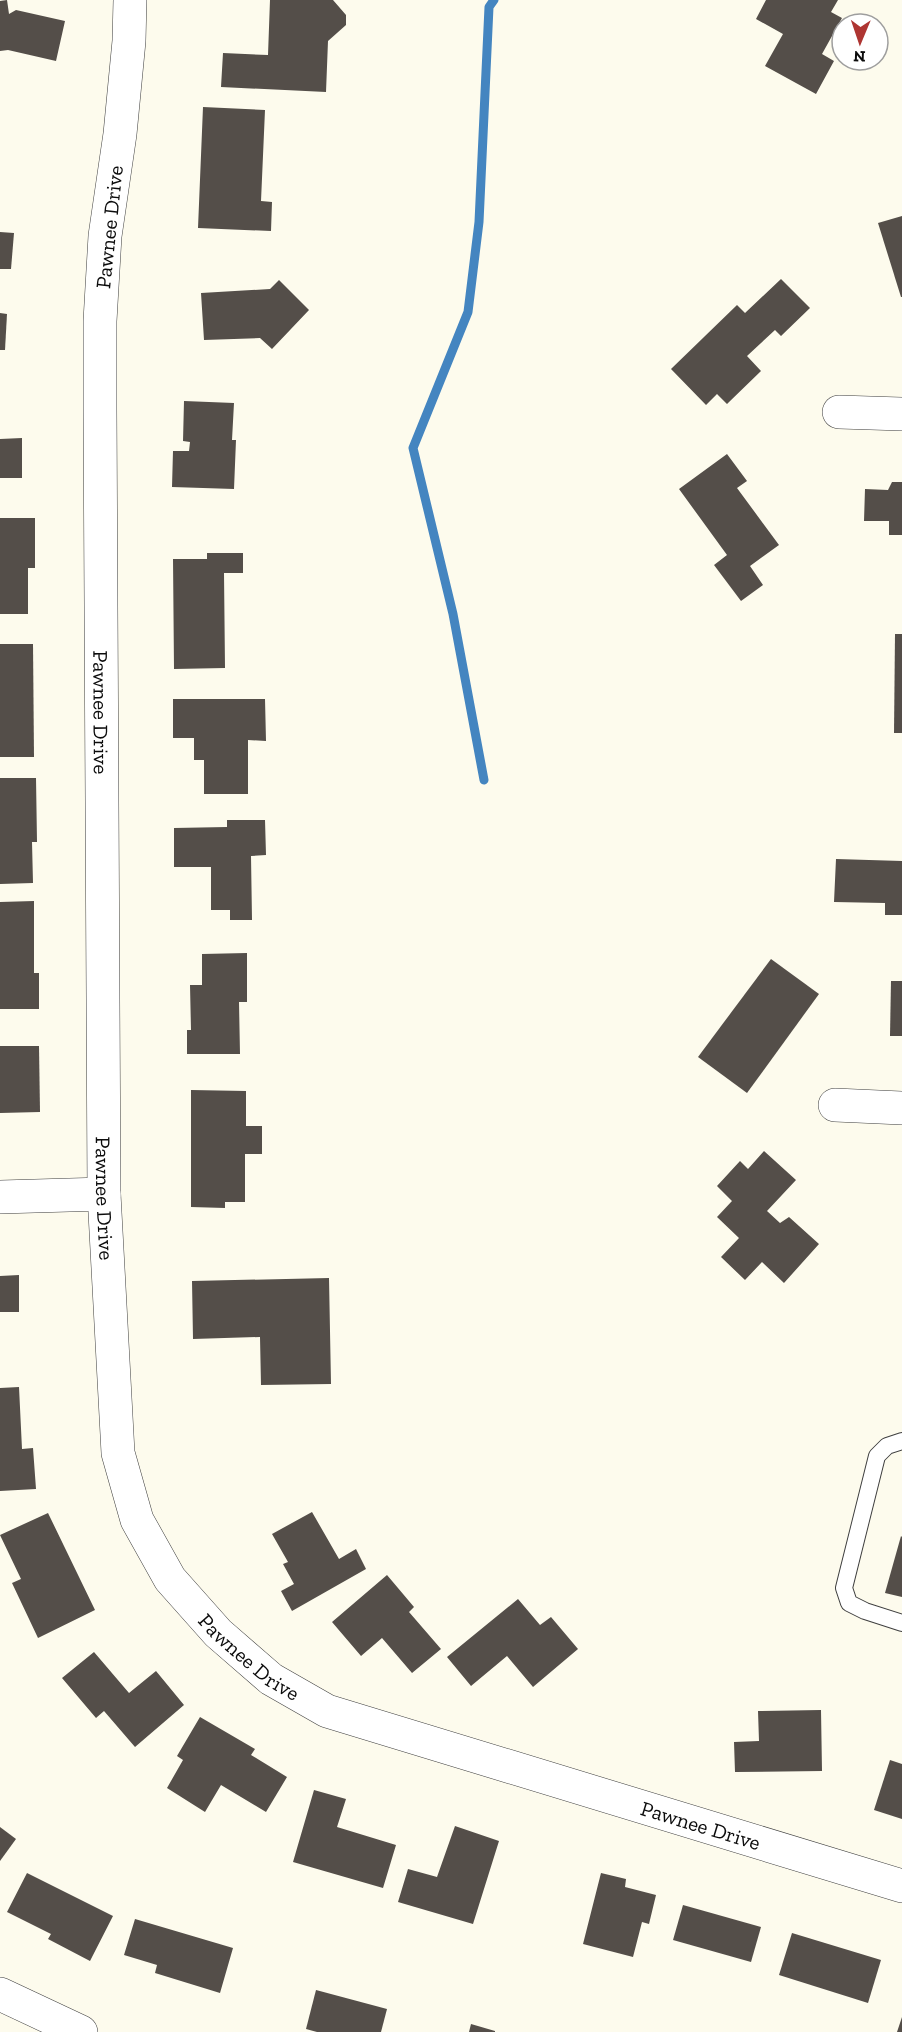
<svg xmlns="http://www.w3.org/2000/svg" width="902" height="2032" font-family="'Zilla Slab',serif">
  <rect width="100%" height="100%" fill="#fdfbed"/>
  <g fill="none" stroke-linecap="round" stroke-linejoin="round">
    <polyline stroke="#4485c0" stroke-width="9" points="484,780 453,614 413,448 468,312 479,222 489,7 494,0"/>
  </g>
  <g fill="#544e49">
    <polygon points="7,0 9,14 16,10 65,21 56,61 8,50 0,51 0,1"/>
    <polygon points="270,0 333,0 346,15 346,25 328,41 326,92 221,87 223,53 268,55"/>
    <polygon points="766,0 838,0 831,12 842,18 822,54 834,61 816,94 765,66 783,34 756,19"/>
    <polygon points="203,107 265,110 261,201 272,202 271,231 198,228"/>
    <polygon points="902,216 902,297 901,297 878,223"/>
    <polygon points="0,232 14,233 11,269 0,269"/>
    <polygon points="781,279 810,308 781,336 775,330 747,356 761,371 727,404 717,394 706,405 671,369 737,305 745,313"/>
    <polygon points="279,280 309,310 272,349 260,338 204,340 201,293 270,289"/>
    <polygon points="0,313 7,314 5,350 0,350"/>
    <polygon points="184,401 234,403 232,440 236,440 234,489 172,487 173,451 189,451 190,442 183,441"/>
    <polygon points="22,438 22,478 0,478 0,439"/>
    <polygon points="727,454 747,481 737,488 779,545 750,566 763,585 741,601 714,565 727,555 679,489"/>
    <polygon points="892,482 902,482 902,535 889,535 889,521 864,521 865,489 888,490"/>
    <polygon points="0,518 35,518 35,568 28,568 28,614 0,614"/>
    <polygon points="207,553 243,553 243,573 224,573 225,668 174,669 173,559 207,559"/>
    <polygon points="895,634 902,634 902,733 894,733"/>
    <polygon points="0,644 33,644 34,757 0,757"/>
    <polygon points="173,699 265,699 266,741 248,740 248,794 204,794 204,760 194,760 194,738 173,738"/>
    <polygon points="0,778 36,778 37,842 32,842 33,883 0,884"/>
    <polygon points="227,820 265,820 266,855 251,856 252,920 230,920 230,910 211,910 211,867 174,867 174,828 227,827"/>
    <polygon points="836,859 902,861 902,915 885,915 885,903 834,902"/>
    <polygon points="34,901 34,973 39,973 39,1009 0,1009 0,902"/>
    <polygon points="247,953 247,1002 239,1002 240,1054 187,1054 187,1030 191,1030 190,985 202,985 202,954"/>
    <polygon points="771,959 819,994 747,1093 698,1057"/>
    <polygon points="891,981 902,981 902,1036 890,1036"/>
    <polygon points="0,1046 39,1046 40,1112 0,1113"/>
    <polygon points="191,1090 246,1091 246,1126 262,1126 262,1154 245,1154 245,1202 225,1202 225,1208 191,1207"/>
    <polygon points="764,1151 796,1180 767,1211 780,1223 789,1217 819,1244 784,1283 762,1262 745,1280 721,1257 739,1238 717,1217 732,1201 717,1186 740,1161 748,1169"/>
    <polygon points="19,1275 19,1312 0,1312 0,1276"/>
    <polygon points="329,1278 331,1384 261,1385 260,1337 193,1339 192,1281"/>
    <polygon points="19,1387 22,1449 33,1448 36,1489 0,1491 0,1388"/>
    <polygon points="312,1512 339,1559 356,1549 366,1569 292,1611 281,1591 294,1584 283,1564 288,1562 272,1534"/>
    <polygon points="48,1513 95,1610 38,1638 12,1583 21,1579 0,1535"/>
    <polygon points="901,1536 902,1537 902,1597 885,1593"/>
    <polygon points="387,1575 414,1607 409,1612 441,1649 412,1673 382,1638 361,1656 332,1622"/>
    <polygon points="518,1599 540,1625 551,1617 578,1649 533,1687 507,1656 471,1686 447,1657"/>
    <polygon points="94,1652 129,1693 156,1671 184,1705 135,1747 104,1711 96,1718 62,1678"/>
    <polygon points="821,1710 822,1771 735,1772 734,1742 759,1741 758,1711"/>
    <polygon points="200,1717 255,1749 251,1755 287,1777 266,1812 221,1785 205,1812 167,1788 183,1760 177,1756"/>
    <polygon points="890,1760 902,1764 902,1819 874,1810"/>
    <polygon points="314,1790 346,1799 337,1827 396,1845 383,1888 293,1862"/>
    <polygon points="455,1826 499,1841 473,1924 398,1902 408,1869 437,1877"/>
    <polygon points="0,1827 16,1839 0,1861"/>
    <polygon points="27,1873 113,1916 90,1961 48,1939 51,1934 7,1912"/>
    <polygon points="601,1873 626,1879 625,1887 656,1895 649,1924 642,1922 633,1957 583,1944"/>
    <polygon points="683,1905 761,1927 751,1962 673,1940"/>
    <polygon points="135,1919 233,1948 220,1993 155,1973 157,1965 124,1955"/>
    <polygon points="792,1933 881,1960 868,2003 779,1975"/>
    <polygon points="316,1990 387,2009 381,2032 317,2032 306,2029"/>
    <polygon points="902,2017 902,2032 897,2032"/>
    <polygon points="471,2024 495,2031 495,2032 469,2032"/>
  </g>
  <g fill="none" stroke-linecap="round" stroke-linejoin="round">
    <defs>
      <polyline id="lane" points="902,1441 887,1446 877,1456 844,1588 849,1603 865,1611 902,1623"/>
      <g id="street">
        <path id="s1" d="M130,0l-1,41 -9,93 -15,102 -5,85v88l4,785 14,259 19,67 33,59 48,54 53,46 56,32 575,175"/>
        <polyline points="839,412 902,414"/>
        <polyline points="835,1105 902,1108"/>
        <polyline points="0,1197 104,1194"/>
        <polyline points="0,1994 81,2032"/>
      </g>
    </defs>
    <use href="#lane" stroke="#3f3f3f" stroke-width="18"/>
    <use href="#street" stroke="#3f3f3f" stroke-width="34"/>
    <use href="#lane" stroke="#fff" stroke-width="16"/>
    <use href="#street" stroke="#fff" stroke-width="33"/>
  </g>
  <g text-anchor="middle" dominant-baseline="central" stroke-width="6" stroke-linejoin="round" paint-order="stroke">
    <g font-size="21" fill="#0c0c0c" stroke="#fff">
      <text transform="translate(109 227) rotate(-84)">Pawnee Drive</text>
      <text stroke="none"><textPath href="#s1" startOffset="714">Pawnee Drive</textPath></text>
      <text stroke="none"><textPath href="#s1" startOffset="1200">Pawnee Drive</textPath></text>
      <text stroke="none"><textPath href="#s1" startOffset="1704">Pawnee Drive</textPath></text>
      <text stroke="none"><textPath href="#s1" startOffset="2190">Pawnee Drive</textPath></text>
    </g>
  </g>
  <g transform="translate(860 42) rotate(182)"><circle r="28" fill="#ffffff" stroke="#9e9e9e" stroke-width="1.5"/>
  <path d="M0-4.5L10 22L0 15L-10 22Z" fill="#ae3532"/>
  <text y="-9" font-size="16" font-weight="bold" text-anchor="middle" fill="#0c0c0c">N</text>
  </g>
</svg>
